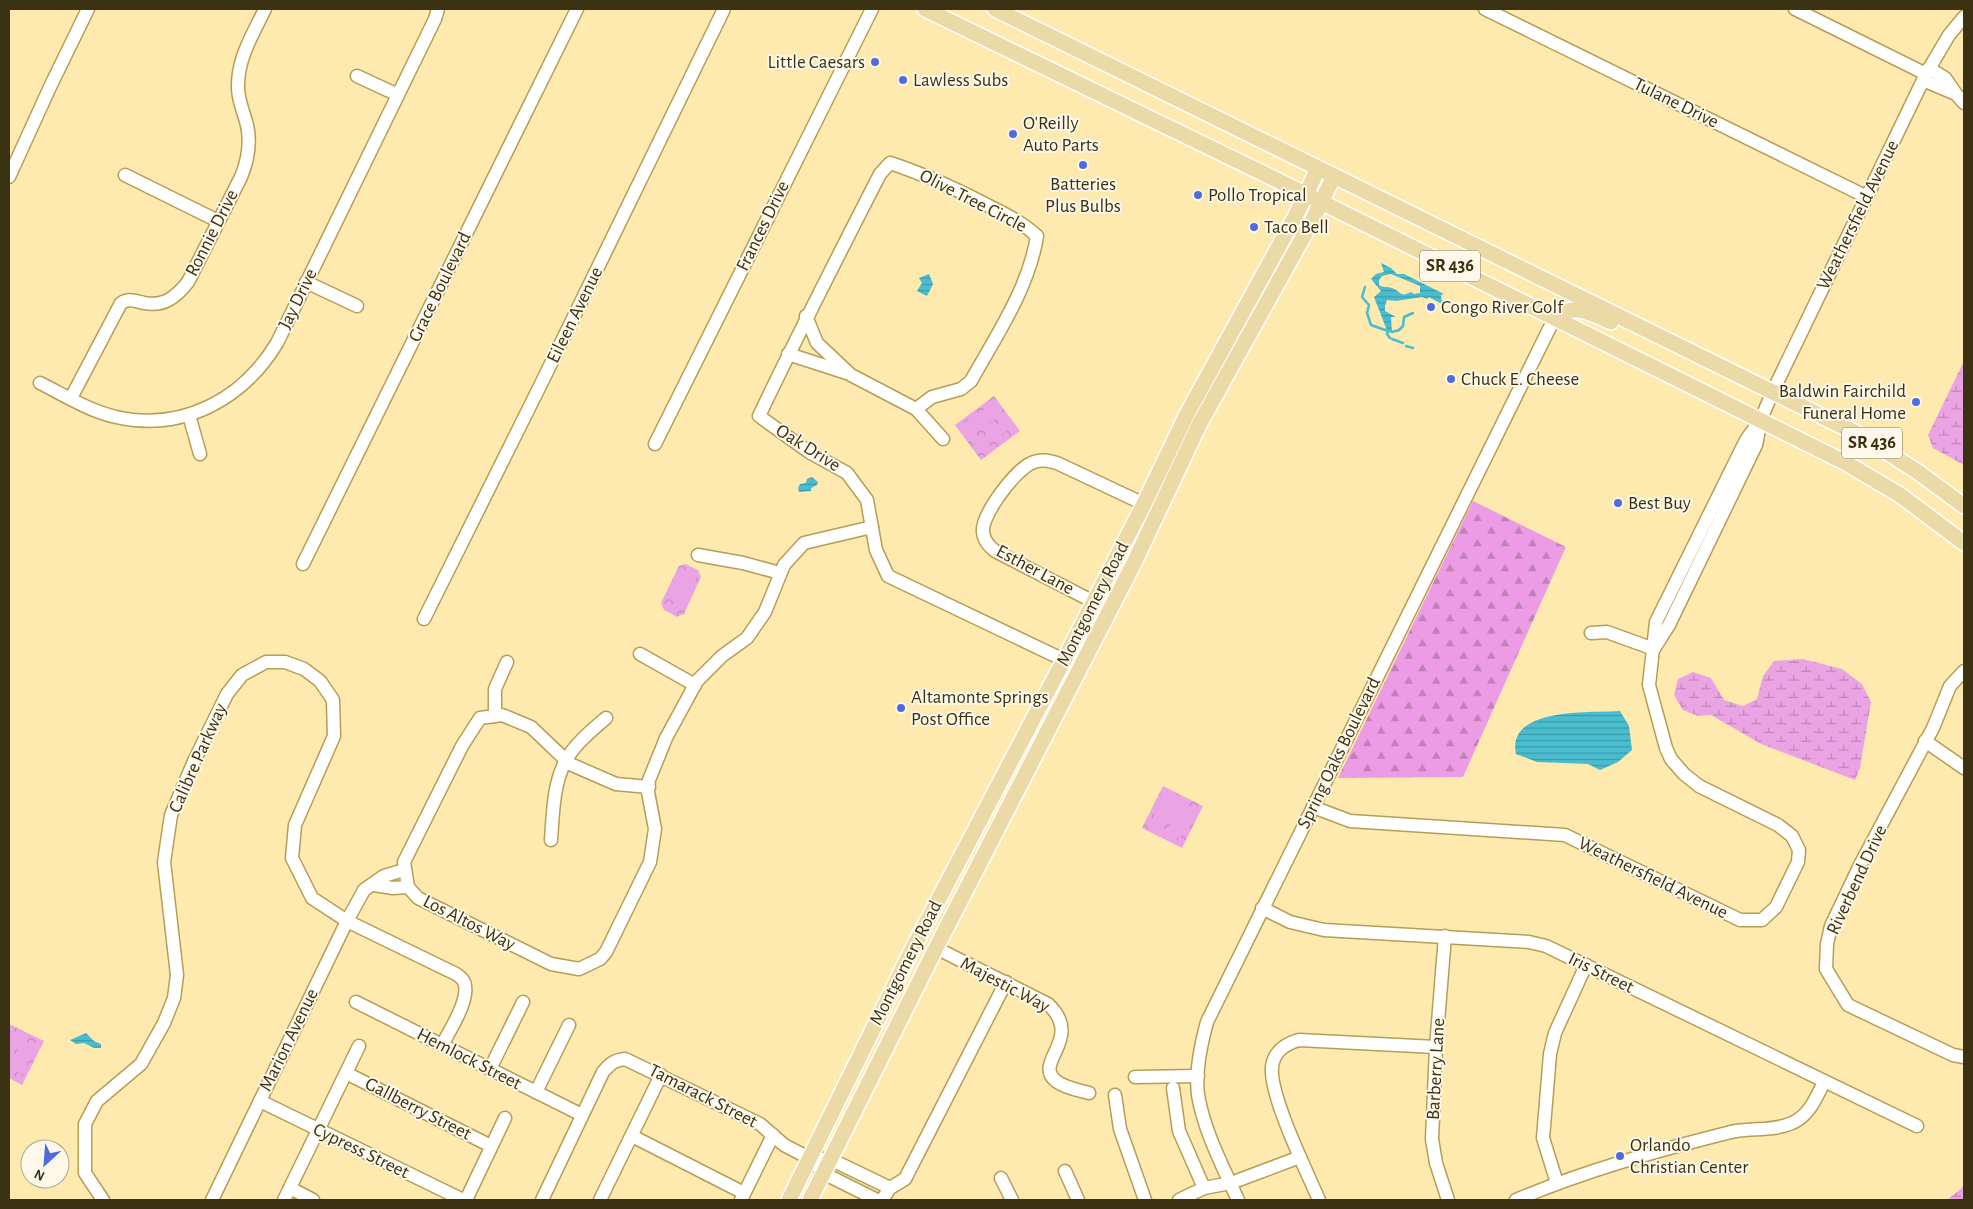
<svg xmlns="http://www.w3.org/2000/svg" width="1973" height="1209" font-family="'Alegreya Sans',sans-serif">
  <defs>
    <pattern id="forest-firs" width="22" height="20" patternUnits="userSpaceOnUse" patternTransform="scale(1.25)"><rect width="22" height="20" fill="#ec9ce4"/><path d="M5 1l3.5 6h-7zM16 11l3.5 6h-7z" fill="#c080b8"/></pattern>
    <pattern id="wetland-marsh" width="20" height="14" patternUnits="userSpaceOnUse" patternTransform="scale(1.25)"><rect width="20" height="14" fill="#eaa4e3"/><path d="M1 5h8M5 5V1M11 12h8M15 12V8" fill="none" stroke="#bf86b7"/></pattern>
    <pattern id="park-crowns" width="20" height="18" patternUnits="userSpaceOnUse" patternTransform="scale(1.25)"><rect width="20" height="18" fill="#eaa4e3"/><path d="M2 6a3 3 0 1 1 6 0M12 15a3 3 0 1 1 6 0" fill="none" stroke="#bf86b7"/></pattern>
    <pattern id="water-rules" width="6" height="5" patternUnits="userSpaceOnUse" patternTransform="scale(1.25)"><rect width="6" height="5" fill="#49bdd0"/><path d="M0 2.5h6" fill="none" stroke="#3e9aa8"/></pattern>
  </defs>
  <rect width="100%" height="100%" fill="#fee9af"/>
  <polygon fill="url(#forest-firs)" points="1473,501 1566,547 1463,777 1338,778"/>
  <g fill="url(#wetland-marsh)">
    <polygon points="1964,361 1964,465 1933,448 1928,435"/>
    <polygon points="1803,659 1842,669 1862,684 1871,702 1860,768 1855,780 1761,744 1711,715 1698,716 1683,710 1674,695 1678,679 1693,672 1711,678 1724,700 1743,706 1757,699 1763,676 1774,661"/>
    <polygon points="1964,1183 1964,1200 1947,1200 1962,1188"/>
  </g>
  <g fill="url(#park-crowns)">
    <polygon points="994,396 1020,431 981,460 955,425"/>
    <polygon points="685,564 698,570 701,577 684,614 677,617 664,610 661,603 679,566"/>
    <polygon points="1163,786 1203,806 1182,848 1142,828"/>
    <polygon points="9,1024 44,1041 22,1085 9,1078"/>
  </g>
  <g fill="#eaa4e3">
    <polygon points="990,405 998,417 973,435 964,423"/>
    <polygon points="1008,421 1013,427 998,437 993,431"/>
    <polygon points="988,435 993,441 979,452 974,445"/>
    <polygon points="682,571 696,577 683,606 669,599"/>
    <polygon points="1164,795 1177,802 1163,830 1150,824"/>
    <polygon points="1181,804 1194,810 1180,839 1167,832"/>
    <polygon points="9,1033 18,1038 9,1058"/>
    <polygon points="23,1040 36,1046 22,1075 9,1068"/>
  </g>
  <g fill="url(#water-rules)" fill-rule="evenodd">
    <path d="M1381,263l10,5 6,6h7l40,20 -3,1 1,9 -13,-7 -2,2 -5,-2 -26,4 -9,-1 -2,6v5l11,6h-5l1,15 -4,1 -14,-36 7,-6 -10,-12 5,-5 8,-2zM1391,274l29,12v7l-6,1 -3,-2c-11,6 -10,-1 -19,-4 -6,-2 -8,0 -13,-3v-5l3,-4z"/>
    <polygon points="929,274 933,284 927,296 917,291 922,283 919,278"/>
    <polygon points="812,477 818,482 817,485 811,488 811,491 799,492 798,488 800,484 806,483 807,479"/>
    <path d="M1620,711l9,15 3,24 -14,12 -18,8 -12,-6 -51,-2 -21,-8c-10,-47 74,-41 104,-43z"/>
    <polygon points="86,1033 94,1041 101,1044 101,1048 94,1048 84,1043 76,1044 70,1040"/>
  </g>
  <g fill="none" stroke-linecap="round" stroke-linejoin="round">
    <g stroke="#49bdd0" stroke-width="2.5">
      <polyline points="1365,287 1362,297 1369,305 1367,313 1371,325 1388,331 1387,334 1390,338"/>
      <polyline points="1392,332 1399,330 1403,326 1404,317 1413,313"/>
      <polyline points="1392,339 1403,343"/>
      <polyline points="1406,346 1413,348"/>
    </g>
    <defs>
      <g id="minor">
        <polyline points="1485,9 1867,197"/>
        <polyline points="1795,9 1926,74"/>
        <polyline points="1929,68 1945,78 1956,94 1964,103"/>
        <polyline points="357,76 398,95"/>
        <polyline points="1923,80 1956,94"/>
        <polyline points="125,175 218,221"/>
        <polyline points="9,177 50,87 88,9"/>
        <polyline points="306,282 357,306"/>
        <path d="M806,316l11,27 34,32 65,34 16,-12 29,-8 10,-8c25,-45 58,-93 66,-145 -15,-14 -32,-22 -50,-31 -31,-16 -63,-31 -97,-42l-10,11c-41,80 -82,160 -121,242l50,36 38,21 20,27 9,50 12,26 176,84 15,10"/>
        <polyline points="788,354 847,373"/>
        <path d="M40,383c24,12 49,28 76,34 67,15 127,-18 161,-74l158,-324 3,-10"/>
        <path d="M71,398l50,-95c8,-5 14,-2 23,0 20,4 32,-6 44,-21l53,-105c7,-17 10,-34 6,-52 -3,-12 -9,-25 -9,-37 -1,-29 15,-54 27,-79"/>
        <polyline points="916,409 943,439"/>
        <polyline points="189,415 200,454"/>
        <polyline points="655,444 872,9"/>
        <polyline points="698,555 743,563 780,573"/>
        <polyline points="303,564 577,9"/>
        <path d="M1094,602l-99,-51c-6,-5 -11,-10 -12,-19 -2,-17 34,-65 51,-70 8,-3 15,-1 23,1l87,41"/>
        <polyline points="424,619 539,388 724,9"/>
        <polyline points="1591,633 1607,632 1654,649"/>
        <polyline points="1655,647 1669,625 1756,445 1761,419 1773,391 1926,74 1949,35 1964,17"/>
        <polyline points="640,654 695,685"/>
        <polyline points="1964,671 1950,686 1933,728 1860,865 1831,926 1827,944 1826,969 1848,1005 1953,1055 1964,1057"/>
        <polyline points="495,716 495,689 507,662"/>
        <polyline points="1925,741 1964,768"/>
        <polyline points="649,787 616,784 570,764 531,727 502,715 480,718 462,746 404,862 408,887 418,898 551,964 579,969 600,959 606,952 650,862 655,829 648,792 649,780 666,738 697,681 722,656 747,638 765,612 784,565 804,543 872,527"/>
        <polyline points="1313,807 1350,821 1565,835 1740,920 1762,920 1776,907 1798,862 1799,850 1792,836 1778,825 1699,786 1684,774 1671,759 1666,748 1649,685 1656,622 1746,440 1761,419"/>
        <path d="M551,840c2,-26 2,-56 15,-80 9,-16 26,-30 40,-42"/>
        <polyline points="374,885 393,888 408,887"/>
        <polyline points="1262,908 1290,922 1324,930 1529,942 1546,946 1917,1126"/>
        <polyline points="1445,936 1436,1047 1432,1139 1436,1163 1448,1200"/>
        <path d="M936,948l112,56c37,35 -16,58 8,77 9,7 22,9 33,12"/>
        <polyline points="356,1002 582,1115"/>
        <polyline points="490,1069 523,1002"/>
        <polyline points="346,1073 491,1146"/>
        <polyline points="1135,1077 1198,1076"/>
        <polyline points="1173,1088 1179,1131 1204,1188"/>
        <polyline points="536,1092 569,1025"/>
        <polyline points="1115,1095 1120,1129 1145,1200"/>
        <polyline points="260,1101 463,1200"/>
        <polyline points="632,1136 744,1193"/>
        <polyline points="822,1159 830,1159 890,1188"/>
        <polyline points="1065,1171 1078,1200"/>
        <polyline points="1001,1178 1012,1200"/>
        <polyline points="1557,1183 1543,1138 1550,1054 1555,1033 1586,965"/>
        <polyline points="290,1188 313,1200"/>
        <path d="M103,1200l-18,-27v-49l12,-23 44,-37 23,-41 10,-25 3,-23 -13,-113 7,-47 24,-56 32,-65 15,-19 24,-13h19l19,7 16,12 13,19 1,36 -39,89 -3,33 20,40 35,23 109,53c3,2 7,5 8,8 7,16 -14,48 -22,63"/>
        <polyline points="212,1200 347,921 364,890 384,876 404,870"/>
        <polyline points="284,1200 359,1046"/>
        <polyline points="466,1200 505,1118"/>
        <path d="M542,1200l61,-128c7,-8 11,-12 22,-13l135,65 24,21 25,13 14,15 54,27"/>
        <polyline points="600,1200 661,1075"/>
        <polyline points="741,1200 773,1135"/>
        <polyline points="882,1200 890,1188 905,1179 1006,982"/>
        <polyline points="1179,1200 1204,1188 1231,1183 1300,1157"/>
        <path d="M1238,1200c-15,-33 -34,-69 -40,-105 -3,-24 3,-51 9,-73l348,-705"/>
        <path d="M1319,1200c-12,-28 -50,-105 -47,-133 2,-16 13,-23 27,-27l137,7"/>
        <path d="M1516,1200c68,-29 140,-49 211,-67 21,-6 45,-1 65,-10 17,-7 24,-25 32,-41"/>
      </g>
      <g id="major">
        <polyline points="925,9 1287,185 1846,463 1900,495 1964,543"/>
        <polyline points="995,9 1860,435 1918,472 1964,506"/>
        <path d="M1555,317c19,-14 36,-4 56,5"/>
        <polyline points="789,1200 911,952 1064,660 1144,504 1187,414 1296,215 1318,169"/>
        <polyline points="810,1200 936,948 1133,565 1200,423 1312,221 1334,176"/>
      </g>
    </defs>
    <use href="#minor" stroke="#b79d55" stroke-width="15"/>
    <use href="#major" stroke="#fff" stroke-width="18"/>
    <use href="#minor" stroke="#fff" stroke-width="12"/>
    <use href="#major" stroke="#ebd9a6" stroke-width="15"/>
  </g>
  <g fill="#506be0" stroke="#fdf8e9" stroke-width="2">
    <circle cx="875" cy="62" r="5"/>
    <circle cx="903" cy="80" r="5"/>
    <circle cx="1013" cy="134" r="5"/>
    <circle cx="1083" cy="165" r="5"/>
    <circle cx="1198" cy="195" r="5"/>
    <circle cx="1254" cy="227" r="5"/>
    <circle cx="1431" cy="307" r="5"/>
    <circle cx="1451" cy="379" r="5"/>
    <circle cx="1916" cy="402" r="5"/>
    <circle cx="1618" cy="503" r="5"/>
    <circle cx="901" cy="708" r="5"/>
    <circle cx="1620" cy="1156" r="5"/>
  </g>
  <g text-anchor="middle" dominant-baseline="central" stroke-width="4" stroke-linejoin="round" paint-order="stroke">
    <g fill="#fdf8e9" stroke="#756d53" stroke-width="1">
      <rect x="1420" y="250.5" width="60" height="31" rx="4"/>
      <rect x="1842" y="427.5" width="60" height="31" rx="4"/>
    </g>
    <g font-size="18" font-weight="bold" fill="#3b3113">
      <text x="1450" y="266">SR 436</text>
      <text x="1872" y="443">SR 436</text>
    </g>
    <g font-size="19" fill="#3b3113" stroke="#fdf8e9" text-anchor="start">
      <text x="865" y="62" text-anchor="end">Little Caesars</text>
      <text x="913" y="80">Lawless Subs</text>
      <text x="1023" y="123">O'Reilly<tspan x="1023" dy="22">Auto Parts</tspan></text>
      <text x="1083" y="184" text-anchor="middle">Batteries<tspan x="1083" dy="22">Plus Bulbs</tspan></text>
      <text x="1208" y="195">Pollo Tropical</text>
      <text x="1264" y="227">Taco Bell</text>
      <text x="1441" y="307">Congo River Golf</text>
      <text x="1461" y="379">Chuck E. Cheese</text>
      <text x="1906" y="391" text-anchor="end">Baldwin Fairchild<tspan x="1906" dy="22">Funeral Home</tspan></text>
      <text x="1628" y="503">Best Buy</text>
      <text x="911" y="697">Altamonte Springs<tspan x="911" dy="22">Post Office</tspan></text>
      <text x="1630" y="1145">Orlando<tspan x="1630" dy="22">Christian Center</tspan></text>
    </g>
    <g font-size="19" fill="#3b3113" stroke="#fdf8e9">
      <text transform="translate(1676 103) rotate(26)">Tulane Drive</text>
      <text transform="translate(973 201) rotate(27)">Olive Tree Circle</text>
      <text transform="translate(1858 215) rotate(-64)">Weathersfield Avenue</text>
      <text transform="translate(763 226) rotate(-64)">Frances Drive</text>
      <text transform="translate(212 233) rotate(-63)">Ronnie Drive</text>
      <text transform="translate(440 287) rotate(-64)">Grace Boulevard</text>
      <text transform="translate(298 299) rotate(-64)">Jay Drive</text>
      <text transform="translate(575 315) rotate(-64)">Eileen Avenue</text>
      <text transform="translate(808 448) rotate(32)">Oak Drive</text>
      <text transform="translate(1035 570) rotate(28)">Esther Lane</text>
      <text transform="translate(1093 604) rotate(-63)">Montgomery Road</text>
      <text transform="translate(1339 753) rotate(-64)">Spring Oaks Boulevard</text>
      <text transform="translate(198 758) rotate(-66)">Calibre Parkway</text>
      <text transform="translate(1653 878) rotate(26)">Weathersfield Avenue</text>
      <text transform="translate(1857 880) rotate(-65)">Riverbend Drive</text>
      <text transform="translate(469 923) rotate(27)">Los Altos Way</text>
      <text transform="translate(906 963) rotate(-63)">Montgomery Road</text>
      <text transform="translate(1601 973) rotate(26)">Iris Street</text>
      <text transform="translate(1005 985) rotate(28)">Majestic Way</text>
      <text transform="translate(289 1040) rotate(-64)">Marion Avenue</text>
      <text transform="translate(469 1059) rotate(27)">Hemlock Street</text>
      <text transform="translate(1436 1069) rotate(-87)">Barberry Lane</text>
      <text transform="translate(703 1096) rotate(27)">Tamarack Street</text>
      <text transform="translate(418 1109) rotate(27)">Gallberry Street</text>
      <text transform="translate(361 1151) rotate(26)">Cypress Street</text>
    </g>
  </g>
  <rect width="1973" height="1209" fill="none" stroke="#3b3113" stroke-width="20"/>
  <g transform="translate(45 1164) rotate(206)"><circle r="24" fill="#fdf8e9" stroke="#afa893"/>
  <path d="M0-4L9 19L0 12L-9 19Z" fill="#506be0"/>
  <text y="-8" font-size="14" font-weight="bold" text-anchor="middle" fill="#3b3113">N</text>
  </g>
</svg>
